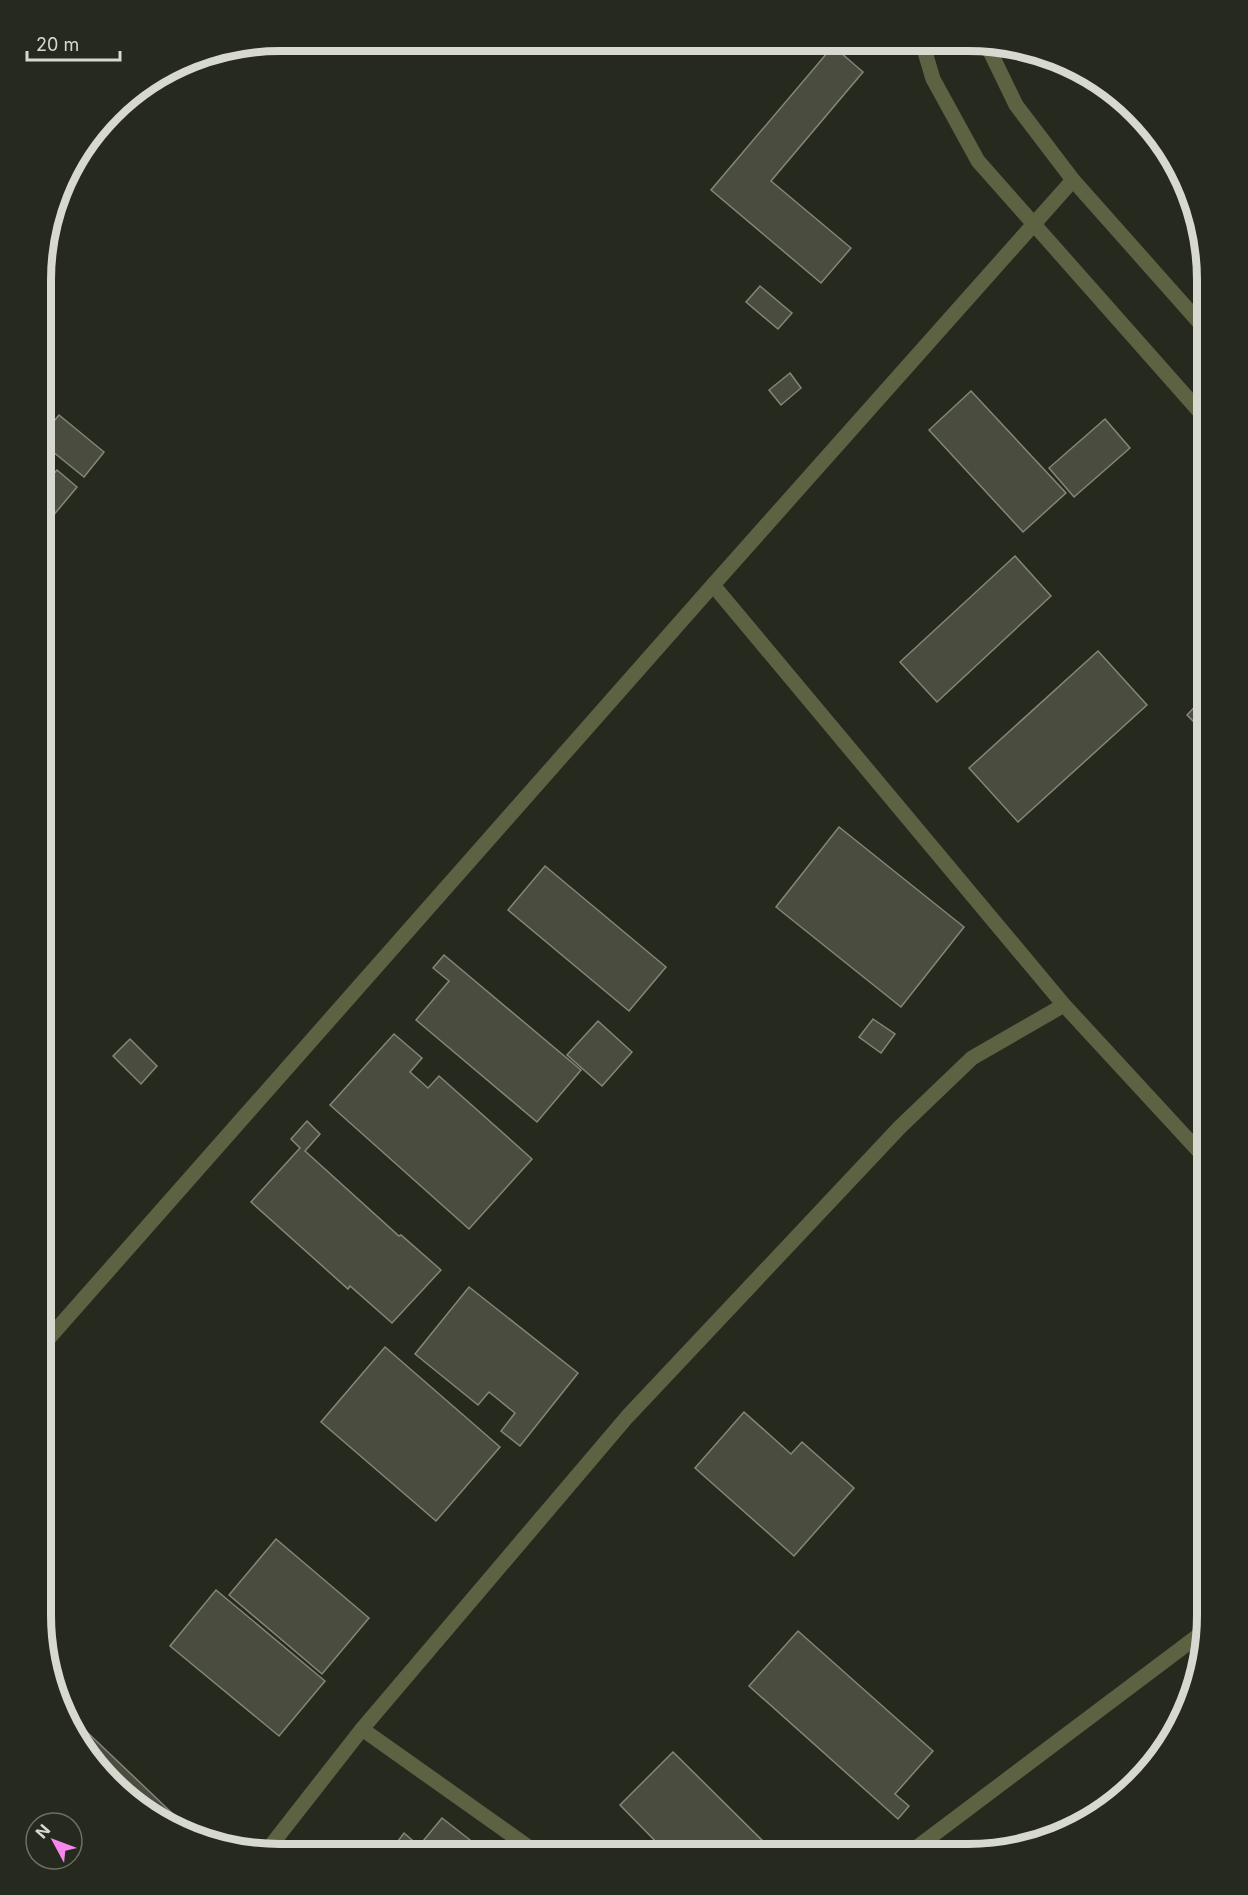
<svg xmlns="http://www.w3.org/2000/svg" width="1248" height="1895" font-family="Inter,sans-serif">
  <rect width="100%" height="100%" fill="#26291e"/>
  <g fill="#4a4c40" stroke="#838679" stroke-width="1.5">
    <polygon points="833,46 863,72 771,181 851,248 821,283 711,190"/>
    <polygon points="760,286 792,313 778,329 746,302"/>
    <polygon points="790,373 801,388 781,405 769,390"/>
    <polygon points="971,391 1066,493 1023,532 929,430"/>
    <polygon points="59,415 104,452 84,477 42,443 42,436"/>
    <polygon points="1105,419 1130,448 1074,497 1049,468"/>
    <polygon points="57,470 77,487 42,529 42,487"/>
    <polygon points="1015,556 1051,596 937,702 900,662"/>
    <polygon points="1098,651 1147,705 1018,822 969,768"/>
    <polygon points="1207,694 1207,735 1187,715"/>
    <polygon points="839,827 964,927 901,1007 776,907"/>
    <polygon points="545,866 666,967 629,1011 508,910"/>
    <polygon points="444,955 581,1070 537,1122 416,1020 449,981 433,968"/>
    <polygon points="873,1019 895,1034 881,1053 859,1037"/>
    <polygon points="598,1021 632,1052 602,1086 567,1055"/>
    <polygon points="394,1034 422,1058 410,1072 428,1088 439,1076 532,1159 469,1229 330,1105"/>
    <polygon points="130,1039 157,1066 141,1084 113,1056"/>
    <polygon points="307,1121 320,1134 305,1151 399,1236 401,1235 441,1270 392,1323 350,1286 348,1289 251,1202 300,1148 291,1139"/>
    <polygon points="469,1287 578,1373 520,1446 501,1431 515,1413 489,1392 478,1405 415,1354"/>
    <polygon points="385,1347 500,1447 436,1521 321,1422"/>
    <polygon points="744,1412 791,1454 802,1442 854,1488 794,1556 695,1468"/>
    <polygon points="276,1539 369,1618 322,1674 229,1595"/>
    <polygon points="216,1590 325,1681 279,1736 170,1646"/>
    <polygon points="798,1631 933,1751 895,1794 909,1806 898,1819 749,1686"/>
    <polygon points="69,1715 193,1833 190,1837 135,1805 90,1761 65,1718"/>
    <polygon points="673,1752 776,1854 668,1854 620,1805"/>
    <polygon points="442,1818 479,1847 474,1853 389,1853 404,1833 419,1846"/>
  </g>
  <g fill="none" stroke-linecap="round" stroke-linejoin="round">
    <g stroke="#5c6242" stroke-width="15">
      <polyline points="922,42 933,79 978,161 1207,420"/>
      <polyline points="986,43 1016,105 1073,180 1207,331"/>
      <polyline points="713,585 1064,1005 1207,1160"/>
      <polyline points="41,1347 713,585 1073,180"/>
      <polyline points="362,1729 537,1853"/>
      <polyline points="265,1853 362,1729 627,1417 900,1127 972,1058 1064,1005"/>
      <polyline points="908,1854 1207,1629"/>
    </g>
  </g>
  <path d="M0 0H1248V1895H0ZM280 51H968A229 229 0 0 1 1197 280V1615A229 229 0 0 1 968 1844H280A229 229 0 0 1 51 1615V280A229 229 0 0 1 280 51Z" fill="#26291e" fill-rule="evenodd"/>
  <path fill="none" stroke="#d7d9d1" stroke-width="8" d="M280 51H968A229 229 0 0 1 1197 280V1615A229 229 0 0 1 968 1844H280A229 229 0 0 1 51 1615V280A229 229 0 0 1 280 51Z"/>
  <g transform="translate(54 1841) rotate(311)"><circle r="28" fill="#26291e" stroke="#6d6f66" stroke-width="1.5"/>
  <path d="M0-4.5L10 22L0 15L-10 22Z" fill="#f688ed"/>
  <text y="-9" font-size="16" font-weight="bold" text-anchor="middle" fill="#d7d9d1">N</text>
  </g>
  <path d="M27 51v9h93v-9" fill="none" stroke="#d7d9d1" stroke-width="3"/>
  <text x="36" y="51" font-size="18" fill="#d7d9d1" stroke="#26291e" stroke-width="4.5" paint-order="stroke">20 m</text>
</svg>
